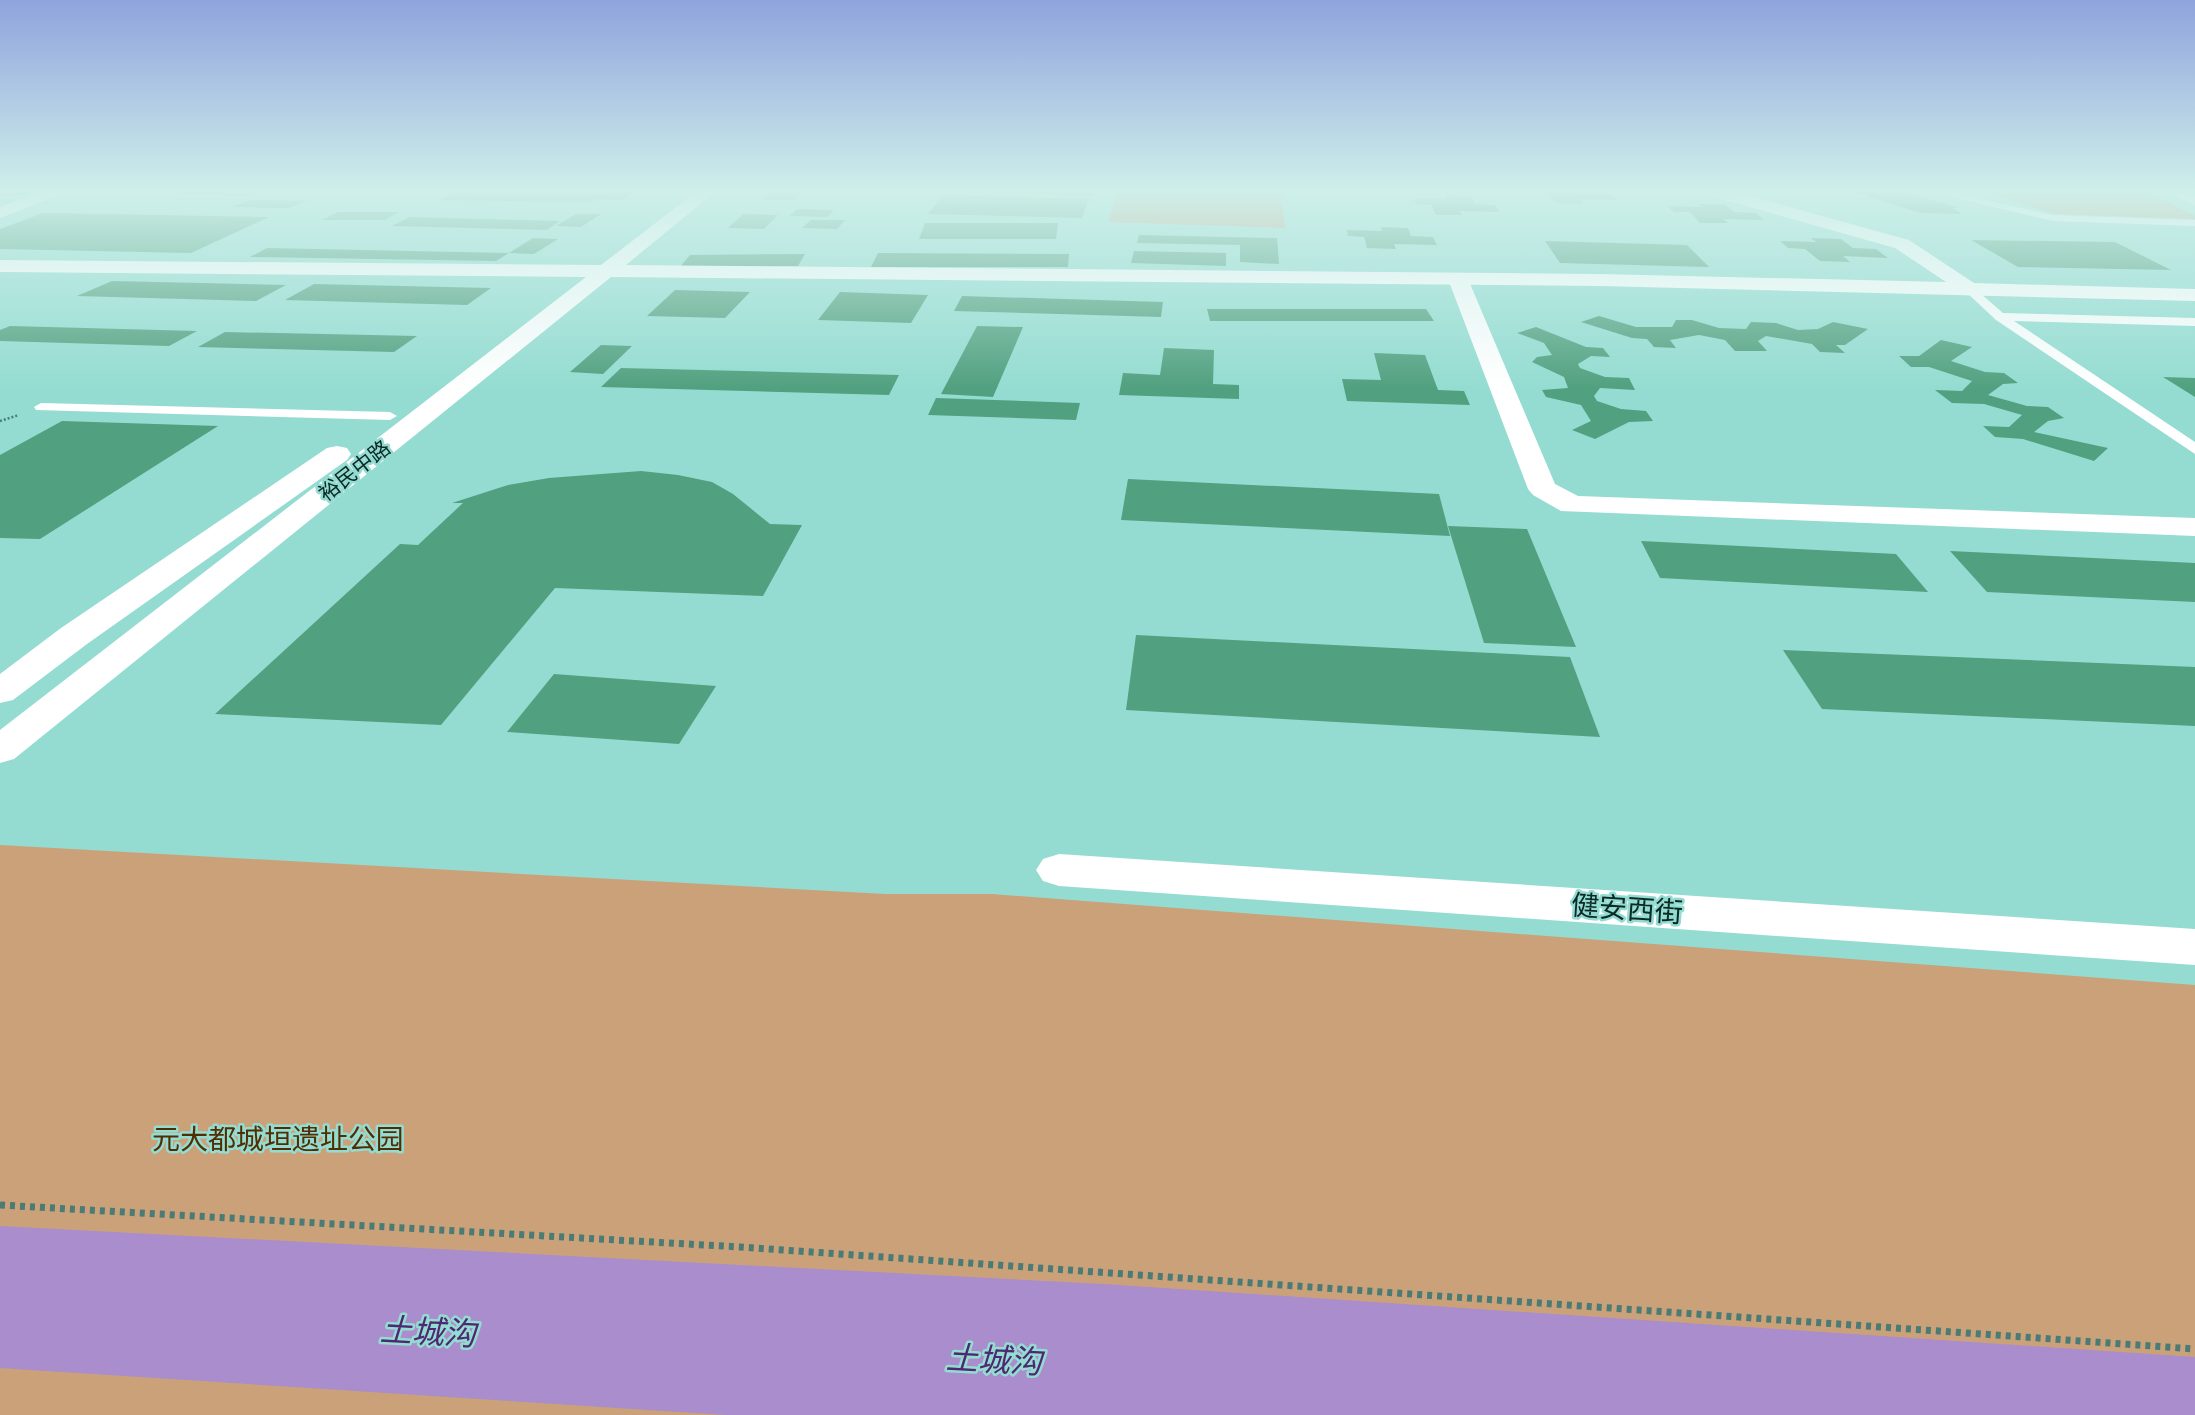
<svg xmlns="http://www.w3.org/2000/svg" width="2195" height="1415" font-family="'Golos Text','Noto Sans SC',sans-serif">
  <rect width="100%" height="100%" fill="#94dcd1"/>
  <g fill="#cba17a">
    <polygon points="1117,191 1281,191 1285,228 1109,222"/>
    <polygon points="1981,191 2146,191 2195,216 2195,219 2056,214"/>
    <polygon points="0,845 885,894 992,894 2195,985 2195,1415 0,1415"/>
  </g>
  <polygon fill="#a98dcc" points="0,1226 1104,1284 2195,1357 2195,1415 726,1415 0,1368"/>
  <g fill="#51a07f">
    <polygon points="0,191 37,191 26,195 0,195"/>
    <polygon points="122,191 260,191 248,196"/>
    <polygon points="605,191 636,191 623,200 595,199 591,202 440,200 454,192 599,194"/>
    <polygon points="770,191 803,191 795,200 762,200"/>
    <polygon points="969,191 1094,191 1092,196"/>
    <polygon points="1533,191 1589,191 1612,194 1617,200 1579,199 1582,204 1556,203 1549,194"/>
    <polygon points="1850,191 1900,191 1960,208 1952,208 1962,214 1921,213"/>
    <polygon points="943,195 1089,199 1082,218 928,214"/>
    <polygon points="1445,196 1471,197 1475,204 1495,205 1499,212 1460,211 1462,215 1436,215 1431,205 1416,204 1414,199 1447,199"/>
    <polygon points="250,200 305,201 289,208 232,207"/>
    <polygon points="1698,204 1725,204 1734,212 1755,213 1764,220 1723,219 1728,223 1700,223 1690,212 1674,212 1668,206 1702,207"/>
    <polygon points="797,209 834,210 827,217 790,216"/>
    <polygon points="338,212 399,212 385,220 322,220"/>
    <polygon points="43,213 269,217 191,253 0,249 0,229"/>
    <polygon points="576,214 601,214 581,227 556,226"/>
    <polygon points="743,214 778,215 764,229 728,228"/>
    <polygon points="409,217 560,221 547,230 392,226"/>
    <polygon points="811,220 845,220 837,229 802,228"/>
    <polygon points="925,223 1058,223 1056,239 919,239"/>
    <polygon points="1381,227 1408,228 1411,236 1433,237 1437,245 1394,244 1396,249 1367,248 1364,237 1348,236 1347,230 1382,231"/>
    <polygon points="1139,235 1277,238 1279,264 1240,262 1240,245 1137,243"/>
    <polygon points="533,238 558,239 534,254 509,253"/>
    <polygon points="1811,238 1841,239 1853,248 1876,249 1888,258 1843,256 1850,262 1820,261 1805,249 1788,248 1780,241 1816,242"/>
    <polygon points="1971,240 2115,242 2171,270 2018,267"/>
    <polygon points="1545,241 1687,245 1709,267 1560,263"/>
    <polygon points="267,248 509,253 496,261 250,257"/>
    <polygon points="1134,251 1226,253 1226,266 1131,263"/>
    <polygon points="878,253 1069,254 1068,267 871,267"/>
    <polygon points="805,254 798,266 680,267 690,255"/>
    <polygon points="112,281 286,285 256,301 77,296"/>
    <polygon points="314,284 491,288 467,305 285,300"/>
    <polygon points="675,290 750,292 725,318 647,316"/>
    <polygon points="840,292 928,295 911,323 818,320"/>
    <polygon points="962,296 1163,302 1161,317 954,311"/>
    <polygon points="1207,309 1426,309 1434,321 1210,321"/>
    <polygon points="1599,316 1636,327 1672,327 1676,320 1692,320 1719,328 1746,329 1751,322 1776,323 1798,330 1818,329 1833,322 1868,329 1845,345 1836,345 1845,353 1820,352 1812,344 1766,336 1758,341 1767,351 1735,351 1725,340 1699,335 1670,340 1676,348 1654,347 1647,339 1632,338 1581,322"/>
    <polygon points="10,326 197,331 169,346 0,341 0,330"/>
    <polygon points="977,326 1023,327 993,397 941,394"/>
    <polygon points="1536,327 1586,347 1603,348 1610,357 1591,356 1578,364 1580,368 1605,377 1629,378 1635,390 1600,388 1594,396 1597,401 1621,409 1646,411 1653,421 1629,422 1595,439 1572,430 1591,421 1581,405 1546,397 1542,390 1568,388 1564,377 1532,362 1537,357 1552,355 1544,343 1517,333"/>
    <polygon points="225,332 417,336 394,352 198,347"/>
    <polygon points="1941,340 1972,347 1951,361 1985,372 2004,373 2018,383 2003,384 1988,395 2027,406 2048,407 2064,418 2048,421 2034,432 2108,448 2094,461 2023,439 1995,437 1983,426 2009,427 2022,415 1984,404 1952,403 1935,390 1962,391 1972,381 1929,367 1911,367 1899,356 1919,356"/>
    <polygon points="601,345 632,346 603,374 570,372"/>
    <polygon points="1164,348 1214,350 1213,384 1239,385 1239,399 1119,395 1123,373 1160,375"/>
    <polygon points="1374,353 1425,355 1438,390 1464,391 1470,405 1347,401 1342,379 1381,380"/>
    <polygon points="621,368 899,375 889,395 601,387"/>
    <polygon points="2163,377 2195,378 2195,397"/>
    <polygon points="936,398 1080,403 1076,420 928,415"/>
    <polygon points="62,421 218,426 40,539 0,538 0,455"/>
    <polygon points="641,471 678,475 712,482 733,494 770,524 802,525 763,596 555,588 441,725 215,714 400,544 418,545 463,503 452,503 508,485 549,478"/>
    <polygon points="1128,479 1439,494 1450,536 1121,520"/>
    <polygon points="1448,526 1527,529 1576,647 1484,643"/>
    <polygon points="1641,541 1896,554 1928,592 1660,578"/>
    <polygon points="1950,551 2195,563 2195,602 1987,592"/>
    <polygon points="1136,635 1570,657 1600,737 1126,710"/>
    <polygon points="1783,650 2195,667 2195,726 1822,709"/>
    <polygon points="554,674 716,686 679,744 507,732"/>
  </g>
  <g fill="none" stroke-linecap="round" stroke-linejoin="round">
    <polyline stroke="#4a7c75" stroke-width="2.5" stroke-dasharray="2 2" stroke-linecap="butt" points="0,421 19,415"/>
    <polyline stroke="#4a7c75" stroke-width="7" stroke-dasharray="5 5" stroke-linecap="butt" points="0,1205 740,1247 2195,1349"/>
    <g fill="#fff" fill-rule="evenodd">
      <polygon points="1926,191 1944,191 2053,215 2195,220 2195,226 2053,221"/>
      <polygon points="1965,287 1973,287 2003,313 2195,318 2195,326 2014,321 2195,442 2195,454 1996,320 1965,291"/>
      <polygon points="41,403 390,412 397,416 390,420 36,410 34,407"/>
    </g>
    <g fill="#fff" fill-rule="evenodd">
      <polygon points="45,191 69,191 0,218 0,207"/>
      <polygon points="1458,273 1468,279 1555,484 1578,496 2195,518 2195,536 1561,511 1533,495 1528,489 1448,279"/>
      <polygon points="1059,854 2195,929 2195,965 1059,886 1043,881 1036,870 1043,859"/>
    </g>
    <g fill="#fff" fill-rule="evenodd">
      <polygon points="697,191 716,191 626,265 1600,274 1946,282 1895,248 1707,195 1705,191 1732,191 1909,240 1974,283 2195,289 2195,301 1600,286 611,277 14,759 0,763 0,730 586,277 0,272 0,260 601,265"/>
      <polygon points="337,446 347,448 351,454 347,460 87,644 13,700 0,703 0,674 61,628 327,448"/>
    </g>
    <polygon fill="#fff" fill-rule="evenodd" points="2168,191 2195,194 2195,205 2170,195"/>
  </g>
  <linearGradient id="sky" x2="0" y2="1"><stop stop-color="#8fa4dd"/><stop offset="0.49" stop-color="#cfefea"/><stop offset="1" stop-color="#cfefea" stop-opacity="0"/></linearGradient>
  <rect width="2195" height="389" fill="url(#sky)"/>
  <g text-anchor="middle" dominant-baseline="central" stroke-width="5" stroke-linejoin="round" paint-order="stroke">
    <g font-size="21" fill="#0b2926" stroke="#94dcd1">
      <text transform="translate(354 470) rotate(-38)">裕民中路</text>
    </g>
    <g font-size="28" fill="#0b2926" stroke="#94dcd1">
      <text transform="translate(1627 908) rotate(4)">健安西街</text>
    </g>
    <g font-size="28" fill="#512d02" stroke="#94dcd1">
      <text x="278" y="1138">元大都城垣遗址公园</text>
    </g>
    <g font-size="32" font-style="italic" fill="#4e2872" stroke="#94dcd1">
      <text transform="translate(428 1331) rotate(3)">土城沟</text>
      <text transform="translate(994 1359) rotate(3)">土城沟</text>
    </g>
  </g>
</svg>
